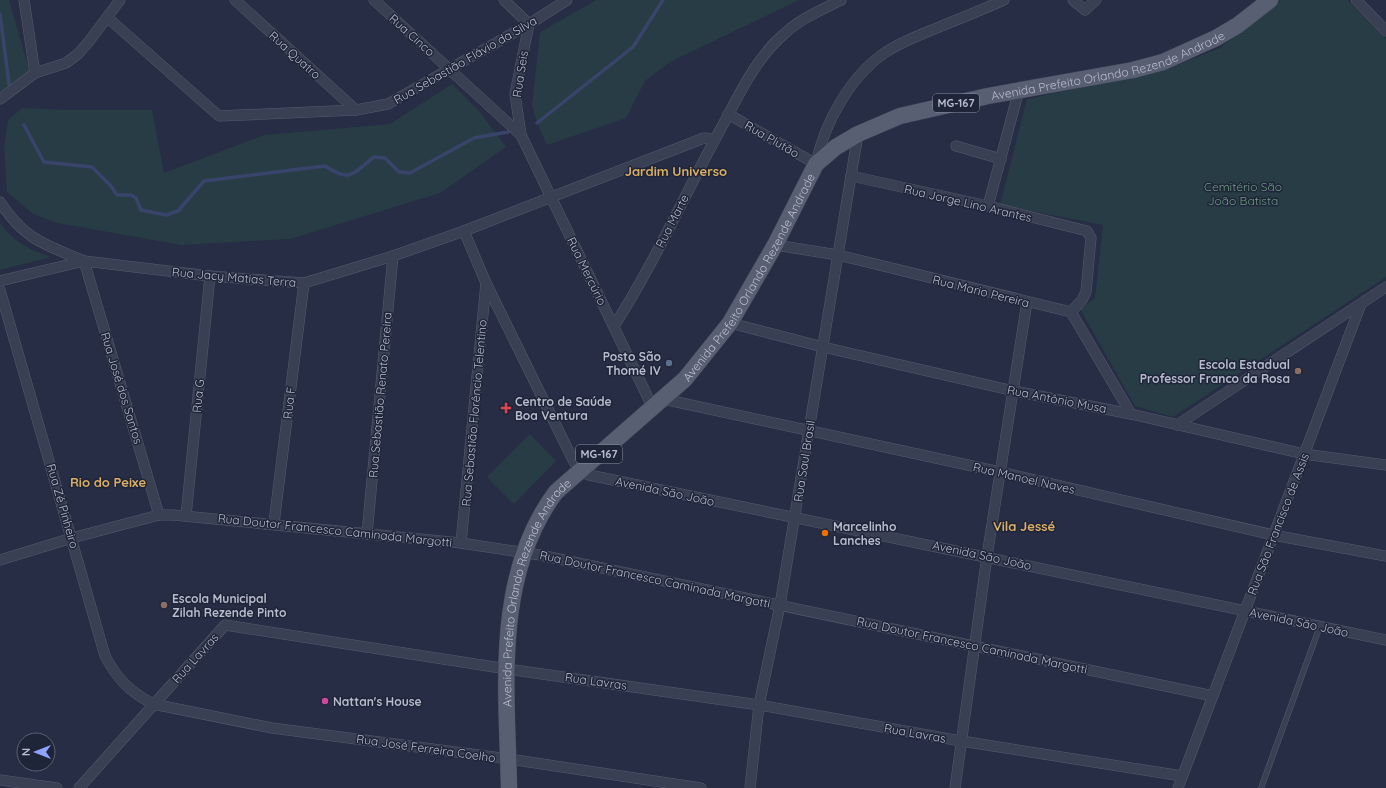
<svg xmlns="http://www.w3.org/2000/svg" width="1386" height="788" font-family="Quicksand,sans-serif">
  <rect width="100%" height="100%" fill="#262d44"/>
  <g fill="#283c45">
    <polygon points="0,0 9,0 30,72 0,92"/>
    <polygon points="596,0 799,0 670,62 645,81 626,118 547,145 537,123 532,105 540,32"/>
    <polygon points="1278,0 1347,0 1386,39 1386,277 1173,417 1135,406 1080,309 1095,298 1103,225 1000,205 1027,99 1165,70 1220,48"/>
    <polygon points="452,84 480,112 506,147 440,193 290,239 181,245 57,223 33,214 7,192 4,149 8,120 22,108 67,110 152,110 164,173 264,135 390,124"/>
    <path d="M0,223c13,19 30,27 51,34l-51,13z"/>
    <polygon points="530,434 556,461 514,504 487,477"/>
  </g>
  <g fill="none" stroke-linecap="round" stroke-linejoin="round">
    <g stroke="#39446b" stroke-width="3.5">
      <polyline points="0,14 9,84"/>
      <polyline points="537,123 633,47 663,0"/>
      <path d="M24,125l20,37 48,5 19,19 6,9h14l5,3 5,12 25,5 12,-4 26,-30 121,-15c26,17 27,8 49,-9l11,1 14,14 11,1 64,-35 34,-6"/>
    </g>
    <defs>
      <polyline id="lane" points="1261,788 1320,626"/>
      <g id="street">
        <polyline points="24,0 35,73"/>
        <polyline points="235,0 356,110"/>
        <polyline points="374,0 521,135"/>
        <polyline points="504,0 529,24 515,94 521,135 653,408"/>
        <polyline points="1073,0 1085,10 1096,0"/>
        <polyline points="1356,0 1386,31"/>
        <polyline points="108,18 219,116 356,110 388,104 529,24 567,0"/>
        <polyline points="0,99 35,73 66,63 78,54 90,40 120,0"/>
        <path d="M728,114l88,50c8,-41 35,-89 70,-112 18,-12 39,-19 58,-27 20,-8 40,-16 60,-25"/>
        <polyline points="956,146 1001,159"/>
        <polyline points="851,176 988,206 1087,231 1091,238 1086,292 1082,300 1071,312"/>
        <path d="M0,202c25,38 44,42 84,59l75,254"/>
        <polyline points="988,206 1019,90"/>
        <polyline points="464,231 486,283 573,460 579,470 589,475 1386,640"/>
        <polyline points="775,245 838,255 1071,312 1131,414"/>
        <polyline points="0,281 84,261 210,276 304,283 393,256 464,231 704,138 715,139"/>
        <path d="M0,290l105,366c13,24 24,35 48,48l119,24 237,31 192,29"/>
        <polyline points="730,323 823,347 1014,391 1131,414 1304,454 1386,465"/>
        <path d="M614,326c42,-65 73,-137 111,-205 16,-30 32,-64 59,-87 16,-15 37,-24 57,-34"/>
        <polyline points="663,399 1000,472 1273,535 1386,556"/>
        <polyline points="1177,425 1386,287"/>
        <polyline points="186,516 210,276"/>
        <polyline points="274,523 304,283"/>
        <polyline points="367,534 393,256"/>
        <polyline points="461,543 486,283"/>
        <polyline points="0,560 72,538 159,515 173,515 461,543 540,555 1213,696"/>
        <polyline points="0,780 57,788"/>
        <polyline points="79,788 225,625 507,669 759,705 961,741 1182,776"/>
        <polyline points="750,788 759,705 780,605 858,134"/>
        <polyline points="955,788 987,556 1027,302"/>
        <polyline points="1178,788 1361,304"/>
      </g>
      <g id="primary">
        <path id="s1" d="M509,788c-2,-99 -16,-212 47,-296l129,-113 45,-56 45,-78 41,-81 20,-17 22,-13 42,-18 88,-20 145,-26 30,-8 53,-24 22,-13 32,-25"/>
      </g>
    </defs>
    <use href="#lane" stroke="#565b6e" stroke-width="6"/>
    <use href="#street" stroke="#565b6e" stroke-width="11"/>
    <use href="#primary" stroke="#44495d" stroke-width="17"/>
    <use href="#lane" stroke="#3a4054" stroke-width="5"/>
    <use href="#street" stroke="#3a4054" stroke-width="10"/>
    <use href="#primary" stroke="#595f73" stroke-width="16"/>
  </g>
  <circle fill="#5c6f8a" stroke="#1f2539" stroke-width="1.5" cx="669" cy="363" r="4"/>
  <g fill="#8d6e63" stroke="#1f2539" stroke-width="1.5">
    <circle cx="1298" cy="371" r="4"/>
    <circle cx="164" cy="605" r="4"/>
  </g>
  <path fill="#e0444e" stroke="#1f2539" stroke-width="1.5" d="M504 402h4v4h4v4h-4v4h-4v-4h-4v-4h4z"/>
  <circle fill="#e8710a" stroke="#1f2539" stroke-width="1.5" cx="825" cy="533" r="4"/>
  <circle fill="#d1479c" stroke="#1f2539" stroke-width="1.5" cx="325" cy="701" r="4"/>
  <g text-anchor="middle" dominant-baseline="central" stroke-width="3" stroke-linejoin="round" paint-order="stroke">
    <g fill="#1f2539" stroke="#8a8fa1" stroke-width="1">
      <rect x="933" y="94" width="46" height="18" rx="3"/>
      <rect x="576" y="445" width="46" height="18" rx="3"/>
    </g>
    <g font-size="11" font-weight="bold" fill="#b8bccd">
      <text x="956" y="103">MG-167</text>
      <text x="599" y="454">MG-167</text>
    </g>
    <g font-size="12" fill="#b8bccd" stroke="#1f2539">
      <text transform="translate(412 35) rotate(42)">Rua Cinco</text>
      <text transform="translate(295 55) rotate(42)">Rua Quatro</text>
      <text transform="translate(465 60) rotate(-30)">Rua Sebastião Flávio da Silva</text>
      <text stroke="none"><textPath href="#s1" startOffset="1042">Avenida Prefeito Orlando Rezende Andrade</textPath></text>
      <text transform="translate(520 74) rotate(-81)">Rua Seis</text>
      <text transform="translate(772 139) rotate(30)">Rua Plutão</text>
      <text transform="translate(968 203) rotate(13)">Rua Jorge Lino Arantes</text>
      <text transform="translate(672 221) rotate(-63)">Rua Marte</text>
      <text transform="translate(587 271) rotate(64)">Rua Mercúrio</text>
      <text stroke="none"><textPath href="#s1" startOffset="598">Avenida Prefeito Orlando Rezende Andrade</textPath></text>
      <text transform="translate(234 277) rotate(5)">Rua Jacy Matias Terra</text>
      <text transform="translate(981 291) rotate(14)">Rua Mario Pereira</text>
      <text transform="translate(122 388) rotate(73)">Rua José dos Santos</text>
      <text transform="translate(380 395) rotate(-85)">Rua Sebastião Renato Pereira</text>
      <text transform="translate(198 396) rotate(-84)">Rua G</text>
      <text transform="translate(1057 399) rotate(11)">Rua Antônio Musa</text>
      <text transform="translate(289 403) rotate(-83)">Rua F</text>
      <text transform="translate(474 413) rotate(-85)">Rua Sebastião Florêncio Telentino</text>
      <text transform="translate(804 461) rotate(-81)">Rua Saul Brasil</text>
      <text transform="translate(1024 478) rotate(13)">Rua Manoel Naves</text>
      <text transform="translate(665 491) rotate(12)">Avenida São João</text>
      <text transform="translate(63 506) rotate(74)">Rua Zé Pinheiro</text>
      <text transform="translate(1278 524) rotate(-69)">Rua São Francisco de Assis</text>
      <text transform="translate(335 530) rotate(6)">Rua Doutor Francesco Caminada Margotti</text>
      <text transform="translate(982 555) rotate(12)">Avenida São João</text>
      <text transform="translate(655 579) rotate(12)">Rua Doutor Francesco Caminada Margotti</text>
      <text stroke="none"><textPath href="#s1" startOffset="202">Avenida Prefeito Orlando Rezende Andrade</textPath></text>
      <text transform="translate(1299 622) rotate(12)">Avenida São João</text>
      <text transform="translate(972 645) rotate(12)">Rua Doutor Francesco Caminada Margotti</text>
      <text transform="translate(195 658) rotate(-48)">Rua Lavras</text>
      <text transform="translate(596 681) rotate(8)">Rua Lavras</text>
      <text transform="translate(915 733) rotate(10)">Rua Lavras</text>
      <text transform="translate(426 748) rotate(8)">Rua José Ferreira Coelho</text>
    </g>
    <g font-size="12" fill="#6e9f83" stroke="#1f2539">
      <text x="1243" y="186">Cemitério São<tspan x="1243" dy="14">João Batista</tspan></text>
    </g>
    <g font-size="12" font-weight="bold" fill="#b8bccd" stroke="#1f2539" text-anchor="start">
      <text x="661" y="356" text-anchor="end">Posto São<tspan x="661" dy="14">Thomé IV</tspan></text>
      <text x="1290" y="364" text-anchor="end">Escola Estadual<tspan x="1290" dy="14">Professor Franco da Rosa</tspan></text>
      <text x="515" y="401">Centro de Saúde<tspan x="515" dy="14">Boa Ventura</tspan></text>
      <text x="833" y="526">Marcelinho<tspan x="833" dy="14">Lanches</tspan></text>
      <text x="172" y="598">Escola Municipal<tspan x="172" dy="14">Zilah Rezende Pinto</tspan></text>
      <text x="333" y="701">Nattan's House</text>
    </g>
    <g font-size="13" font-weight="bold" fill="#dbaf65" stroke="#1f2539">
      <text x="676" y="171">Jardim Universo</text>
      <text x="108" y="482">Rio do Peixe</text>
      <text x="1024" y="526">Vila Jessé</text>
    </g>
  </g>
  <g transform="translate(36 752) rotate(270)"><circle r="19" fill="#1f2539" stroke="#5c6174"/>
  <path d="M0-3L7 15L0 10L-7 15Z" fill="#8ea3fc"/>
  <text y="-6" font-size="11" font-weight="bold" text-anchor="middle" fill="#b8bccd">N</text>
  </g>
</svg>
